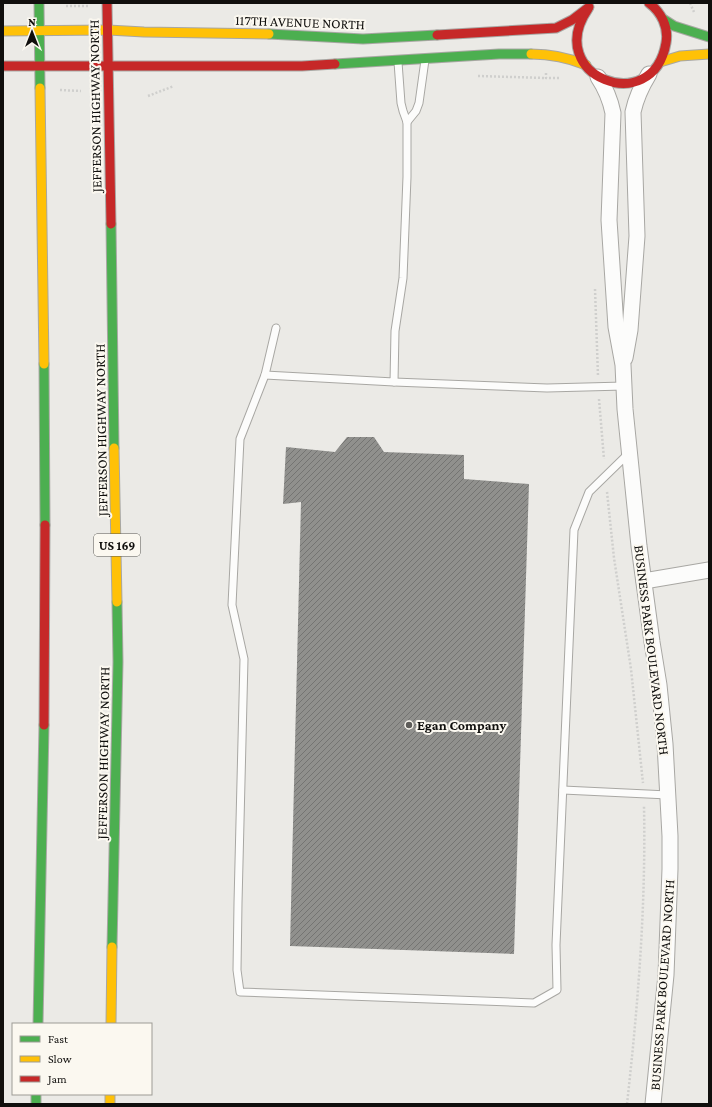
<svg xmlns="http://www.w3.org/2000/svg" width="712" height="1107" font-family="'Crimson Pro',serif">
  <defs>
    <pattern id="building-hatch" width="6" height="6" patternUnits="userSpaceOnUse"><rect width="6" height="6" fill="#90908d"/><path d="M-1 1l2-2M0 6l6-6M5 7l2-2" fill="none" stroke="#747472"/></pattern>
  </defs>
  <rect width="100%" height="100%" fill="#ebeae6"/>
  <polygon fill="url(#building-hatch)" points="347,437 374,437 384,452 464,455 464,479 529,484 514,954 290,946 301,502 283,504 286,447 335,452"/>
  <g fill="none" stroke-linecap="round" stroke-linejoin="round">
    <defs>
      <g id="lane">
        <polyline points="407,122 416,111 419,103 425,60"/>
        <polyline points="276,328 265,375 240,439 232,605 244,659 238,903 237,970 240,992 534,1003 557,990 556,945 574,530 589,492 629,453"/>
        <polyline points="265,375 394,382 395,331 403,278 407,177 407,122 403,111 401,103 398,62"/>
        <polyline points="394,382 547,388 624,386"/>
        <polyline points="563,790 668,795"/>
      </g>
      <g id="street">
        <path d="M598,77c8,12 12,21 15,36l-4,107 7,107 7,38 2,44 14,137 13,96 7,43 6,59 5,92v33l-4,106 -13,129"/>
        <path d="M625,358l5,-28 7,-94 -4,-124c3,-14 8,-25 16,-38"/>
        <polyline points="644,581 709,570"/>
      </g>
      <g id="fast">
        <polyline points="39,3 40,88"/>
        <polyline points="663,19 674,26 709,37"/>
        <polyline points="269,34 363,39 437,35"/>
        <polyline points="335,64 499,54 531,54"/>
        <polyline points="111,224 114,448"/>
        <polyline points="44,364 45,525"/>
        <polyline points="112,947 118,662 117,602"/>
        <polyline points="38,1024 44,725"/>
        <polyline points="36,1094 36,1104"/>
      </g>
      <g id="slow">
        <polyline points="3,31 108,30 144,32 269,34"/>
        <path d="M531,54c20,0 36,3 55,11"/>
        <polyline points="660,62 680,56 709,54"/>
        <polyline points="40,88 44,364"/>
        <polyline points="114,448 117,602"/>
        <polyline points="111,1024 112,947"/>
        <polyline points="110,1094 110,1104"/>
      </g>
      <g id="jam">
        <polyline points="107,3 111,224"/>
        <path d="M588,9c-46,67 65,110 78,34 3,-16 -5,-31 -17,-40"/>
        <polyline points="437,35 556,28 572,20 589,7"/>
        <polyline points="3,66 302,66 335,64"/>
        <polyline points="44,725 45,525"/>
      </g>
    </defs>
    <use href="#lane" stroke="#a8a7a3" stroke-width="9"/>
    <use href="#street" stroke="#a8a7a3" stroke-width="17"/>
    <use href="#fast" stroke="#a8a7a3" stroke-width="11"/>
    <use href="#slow" stroke="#a8a7a3" stroke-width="11"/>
    <use href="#jam" stroke="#a8a7a3" stroke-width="11"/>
    <g stroke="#cfcfcd" stroke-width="2.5" stroke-dasharray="2 2" stroke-linecap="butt">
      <polyline points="690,3 694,12"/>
      <polyline points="66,6 88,6"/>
      <polyline points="546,73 546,78 561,78"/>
      <polyline points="478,76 546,78"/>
      <polyline points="60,90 81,91"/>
      <polyline points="148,96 174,86"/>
      <polyline points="595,289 598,376"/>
      <polyline points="599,399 604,459"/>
      <polyline points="607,492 614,558 631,669 643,783"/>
      <path d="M627,1104c11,-99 19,-198 17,-298"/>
    </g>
    <use href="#lane" stroke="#fcfcfb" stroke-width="7"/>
    <use href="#street" stroke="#fcfcfb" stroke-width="15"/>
    <use href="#fast" stroke="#4caf50" stroke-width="9"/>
    <use href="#slow" stroke="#ffc107" stroke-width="9"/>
    <use href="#jam" stroke="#c62828" stroke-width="9"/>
  </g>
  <circle fill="#5d5c59" stroke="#fbf8f0" stroke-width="1.5" cx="409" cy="725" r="4"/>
  <g text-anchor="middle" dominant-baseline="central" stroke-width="4" stroke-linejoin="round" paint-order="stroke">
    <rect fill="#fbf8f0" stroke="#565551" stroke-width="1" x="94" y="534" width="46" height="22" rx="3"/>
    <g font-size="13" font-weight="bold" fill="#100f0d">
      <text x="117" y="545">US 169</text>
    </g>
    <g font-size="14" fill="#100f0d" stroke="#fbf8f0">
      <text transform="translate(300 22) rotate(2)">117TH AVENUE NORTH</text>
      <text transform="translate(95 106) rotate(-91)">JEFFERSON HIGHWAY NORTH</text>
      <text transform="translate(101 430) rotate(-91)">JEFFERSON HIGHWAY NORTH</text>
      <text transform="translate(652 650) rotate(83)">BUSINESS PARK BOULEVARD NORTH</text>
      <text transform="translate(103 753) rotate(-89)">JEFFERSON HIGHWAY NORTH</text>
      <text transform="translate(662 985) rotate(-86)">BUSINESS PARK BOULEVARD NORTH</text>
    </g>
    <g font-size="14" font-weight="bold" fill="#100f0d" stroke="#fbf8f0" text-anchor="start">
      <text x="417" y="725">Egan Company</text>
    </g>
  </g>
  <rect width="712" height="1107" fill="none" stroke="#100f0d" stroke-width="8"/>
  <rect x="12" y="1023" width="140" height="72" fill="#fbf8f0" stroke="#9d9b95"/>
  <rect x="20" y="1036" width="20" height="6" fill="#4caf50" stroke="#9d9b95"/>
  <text x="48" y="1043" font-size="12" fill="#100f0d">Fast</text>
  <rect x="20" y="1056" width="20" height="6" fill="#ffc107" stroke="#9d9b95"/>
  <text x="48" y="1063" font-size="12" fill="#100f0d">Slow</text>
  <rect x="20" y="1076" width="20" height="6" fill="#c62828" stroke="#9d9b95"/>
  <text x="48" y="1083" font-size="12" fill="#100f0d">Jam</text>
  <g transform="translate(32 32)" stroke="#fbf8f0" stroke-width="3" paint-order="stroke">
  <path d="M0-3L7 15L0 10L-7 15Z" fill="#100f0d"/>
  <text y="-6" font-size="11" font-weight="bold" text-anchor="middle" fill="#100f0d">N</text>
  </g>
</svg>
